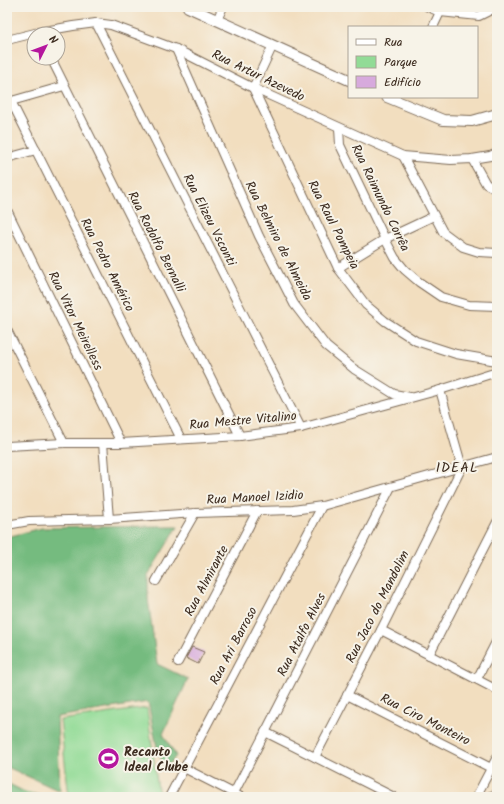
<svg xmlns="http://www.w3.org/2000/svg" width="504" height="804" font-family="Kalam,sans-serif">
  <rect width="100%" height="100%" fill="#f7f3e8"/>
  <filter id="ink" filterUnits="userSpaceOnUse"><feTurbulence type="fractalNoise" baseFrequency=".025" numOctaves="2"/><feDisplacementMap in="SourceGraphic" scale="8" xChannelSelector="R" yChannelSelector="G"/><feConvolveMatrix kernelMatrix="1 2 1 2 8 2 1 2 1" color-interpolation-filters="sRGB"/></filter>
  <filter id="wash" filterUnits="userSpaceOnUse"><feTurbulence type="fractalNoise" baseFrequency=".012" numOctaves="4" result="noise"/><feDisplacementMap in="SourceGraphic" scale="16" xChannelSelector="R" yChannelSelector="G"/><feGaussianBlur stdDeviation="0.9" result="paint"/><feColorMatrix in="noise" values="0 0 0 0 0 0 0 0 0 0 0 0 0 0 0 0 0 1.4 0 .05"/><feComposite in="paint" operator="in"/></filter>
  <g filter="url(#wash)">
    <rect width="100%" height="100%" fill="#f2debf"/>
    <polygon fill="#92db96" stroke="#66825a" points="147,708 159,797 69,797 60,720"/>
    <g fill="#75bb7f" stroke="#58724e">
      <polygon points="160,526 178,526 148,575 148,599 157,664 188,679 163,734 176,756 166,768 158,753 148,702 57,717 60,791 7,767 7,537 42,528"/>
      <polygon points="7,783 25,792 48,797 7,797"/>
    </g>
    <g id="blocks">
      <polygon fill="#d7aadd" points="192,647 204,652 198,664 186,658"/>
    </g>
  </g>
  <g filter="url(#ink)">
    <use href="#blocks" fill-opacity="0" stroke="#7b6956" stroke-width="1"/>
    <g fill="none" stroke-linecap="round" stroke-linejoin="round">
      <defs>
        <g id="minor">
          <polyline points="428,7 440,12 479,16 497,7"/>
          <polyline points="217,20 223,7"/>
          <polyline points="96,23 301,428"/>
          <polyline points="433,27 442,8"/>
          <polyline points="7,40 39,32 73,26 96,23 111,25 176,49 253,88 403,156 451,160 472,159 490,156 497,153"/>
          <polyline points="273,45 253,88 338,268 366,305 385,321 416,341 456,354 497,361"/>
          <polyline points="176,49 259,236 294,304 326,346 354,369 394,394 410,397"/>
          <polyline points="51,58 240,436"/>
          <polyline points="11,101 181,439"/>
          <polyline points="8,102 64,86"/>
          <polyline points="339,128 340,145 385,239 395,258 405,270 419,282 441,297 469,305 497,306"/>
          <polyline points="403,156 443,232 463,247 479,252 497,253"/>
          <polyline points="7,158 36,150"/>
          <polyline points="472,159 486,184 497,190"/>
          <polyline points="7,210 121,443"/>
          <polyline points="338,268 385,239 434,216"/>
          <polyline points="7,330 64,443"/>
          <polyline points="103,443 109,519"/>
          <polyline points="7,446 64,443 121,443 240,436 301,428 440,390 497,372"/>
          <polyline points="7,525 29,521 109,519 195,513 293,510 322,506 497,457"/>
          <polyline points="156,581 195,513"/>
          <polyline points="381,630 497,690"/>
          <polyline points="429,655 497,522"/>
          <polyline points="178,662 257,511"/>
          <polyline points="477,679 497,640"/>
          <polyline points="347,695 491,768"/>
          <polyline points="265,732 394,797"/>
          <polyline points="315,757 381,630 462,467 440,390"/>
          <polyline points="184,768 241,797"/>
          <polyline points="234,793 391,487"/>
          <polyline points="169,797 322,506"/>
          <polyline points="476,797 497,757"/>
          <polyline points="488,797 497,794"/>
        </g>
        <g id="major">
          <polyline points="188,7 349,80"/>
          <polyline points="387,97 443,120 472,121 497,114"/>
        </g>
      </defs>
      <use href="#minor" stroke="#7b6956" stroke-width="10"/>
      <use href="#major" stroke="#7b6956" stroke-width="12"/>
      <use href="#minor" stroke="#fff" stroke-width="8"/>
      <use href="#major" stroke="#fff" stroke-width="10"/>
    </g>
  </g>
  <defs>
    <symbol id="stadium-disc" viewBox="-11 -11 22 22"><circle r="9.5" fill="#b5179e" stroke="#f7f3e8"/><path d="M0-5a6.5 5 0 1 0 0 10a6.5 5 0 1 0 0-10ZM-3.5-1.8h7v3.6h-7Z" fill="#fff"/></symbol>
  </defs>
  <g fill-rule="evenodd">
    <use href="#stadium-disc" x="96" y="746" width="25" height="25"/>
  </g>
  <g text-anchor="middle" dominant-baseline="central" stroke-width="4" stroke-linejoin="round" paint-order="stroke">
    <g font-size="13" fill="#3b2a1e" stroke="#f7f3e8">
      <text transform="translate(258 76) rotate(26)">Rua Artur Azevedo</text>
      <text transform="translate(380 198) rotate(64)">Rua Raimundo Corrêa</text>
      <text transform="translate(209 220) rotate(63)">Rua Elizeu Vsconti</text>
      <text transform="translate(333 225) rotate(63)">Rua Raul Pompeia</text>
      <text transform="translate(278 241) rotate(63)">Rua Belmiro de Almeida</text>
      <text transform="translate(156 242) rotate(63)">Rua Rodolfo Bernalli</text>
      <text transform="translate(107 265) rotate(63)">Rua Pedro Américo</text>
      <text transform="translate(75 321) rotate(64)">Rua Vitor Meirelless</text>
      <text transform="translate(243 421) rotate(-5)">Rua Mestre Vitalino</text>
      <text transform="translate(255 498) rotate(-3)">Rua Manoel Izidio</text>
      <text transform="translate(207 581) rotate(-62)">Rua Almirante</text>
      <text transform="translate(378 607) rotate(-63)">Rua Jaco do Mandolim</text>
      <text transform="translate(302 635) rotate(-63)">Rua Atalfo Alves</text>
      <text transform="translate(234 646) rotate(-62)">Rua Ari Barroso</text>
      <text transform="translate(425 720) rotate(27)">Rua Ciro Monteiro</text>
    </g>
    <g font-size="13" font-weight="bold" fill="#3b2a1e" stroke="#f7f3e8" text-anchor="start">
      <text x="124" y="752">Recanto<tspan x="124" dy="15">Ideal Clube</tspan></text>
    </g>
    <g font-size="14" letter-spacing="1" fill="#3b2a1e" stroke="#f7f3e8">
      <text x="457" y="468">IDEAL</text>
    </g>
  </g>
  <rect width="504" height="804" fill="none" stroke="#f7f3e8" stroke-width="24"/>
  <rect x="348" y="26" width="130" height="72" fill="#f7f3e8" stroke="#aca397"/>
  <rect x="356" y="39" width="20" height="6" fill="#ffffff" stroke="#aca397"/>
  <text x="384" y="46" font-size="12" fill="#3b2a1e">Rua</text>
  <rect x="356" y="56" width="20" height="12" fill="#92db96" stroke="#aca397"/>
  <text x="384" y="66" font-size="12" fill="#3b2a1e">Parque</text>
  <rect x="356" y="76" width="20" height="12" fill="#d7aadd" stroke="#aca397"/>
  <text x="384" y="86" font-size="12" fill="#3b2a1e">Edifício</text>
  <g transform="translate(46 46) rotate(48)"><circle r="19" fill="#f7f3e8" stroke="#aca397"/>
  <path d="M0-3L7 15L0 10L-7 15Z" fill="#b5179e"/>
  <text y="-6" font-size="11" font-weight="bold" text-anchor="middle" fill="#3b2a1e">N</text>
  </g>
</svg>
